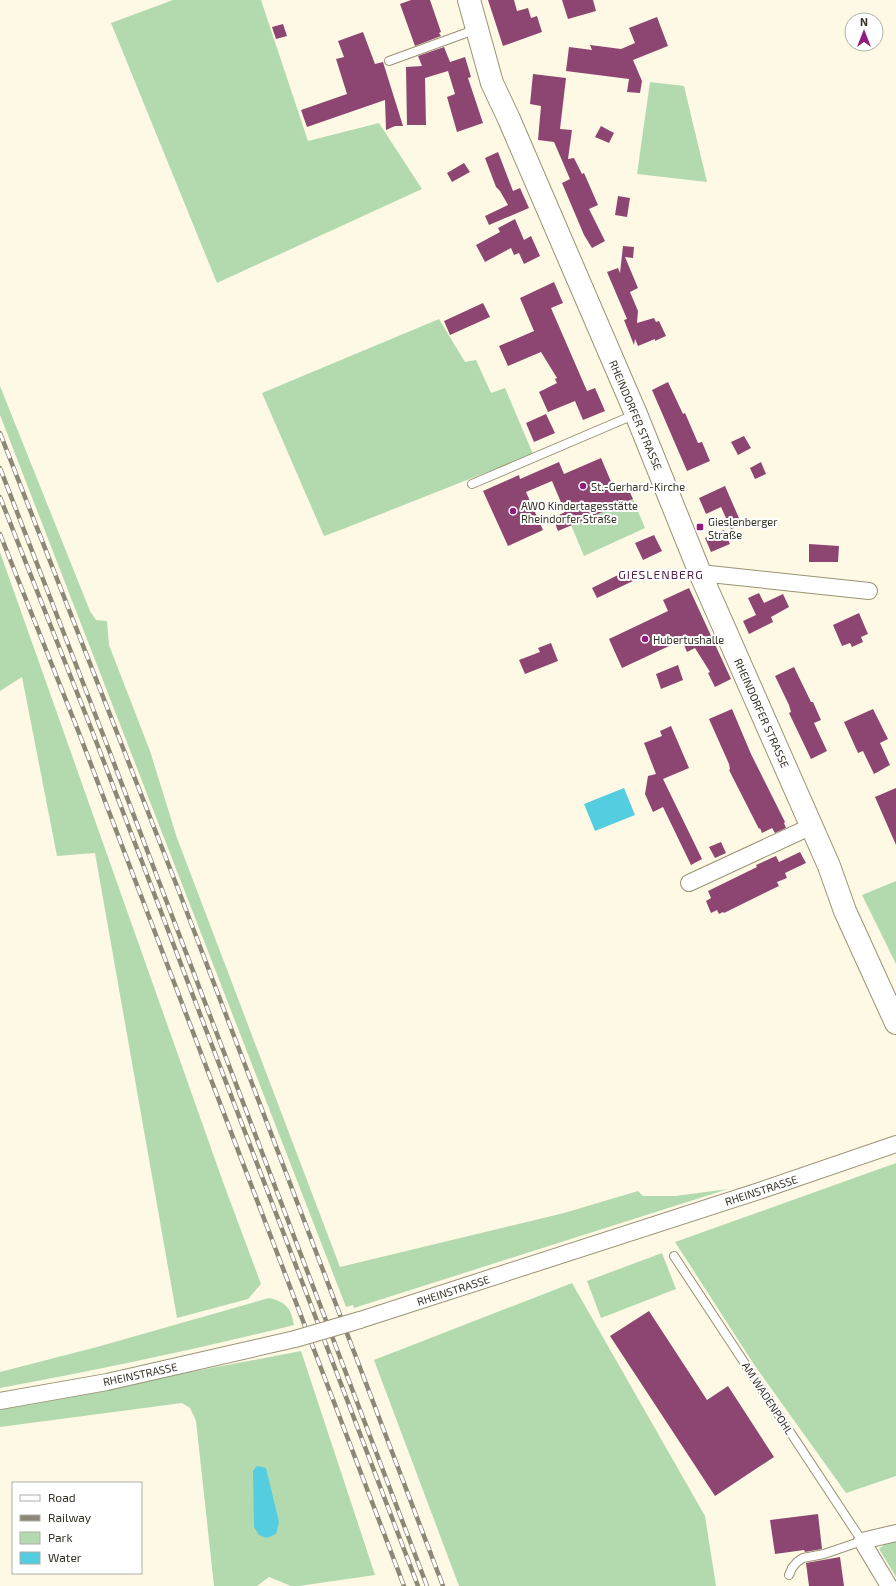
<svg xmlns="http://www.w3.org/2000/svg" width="896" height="1586" font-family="'Exo 2',sans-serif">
  <rect width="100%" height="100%" fill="#fef9e5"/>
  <g fill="#b3daaf">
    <polygon points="173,0 261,0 308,141 379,123 422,189 217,283 111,23"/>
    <polygon points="650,82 684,86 707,182 637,174"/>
    <polygon points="439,319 465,362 476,360 491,393 505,388 533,454 343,529 324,536 262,393"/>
    <polygon points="0,386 90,611 96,620 107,621 109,645 150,751 177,838 340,1267 564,1213 638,1191 643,1196 675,1196 728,1189 354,1308 353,1305 346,1307 0,415"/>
    <polygon points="633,499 645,528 584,556 571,525"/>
    <polygon points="0,552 223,1182 261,1284 248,1299 177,1318 95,853 57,856 22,677 0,691"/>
    <polygon points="896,881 896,964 862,895"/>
    <polygon points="896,1163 896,1476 846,1493 755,1366 675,1242"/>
    <polygon points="662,1253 676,1289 601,1318 587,1281"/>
    <polygon points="572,1283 705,1516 716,1586 459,1586 374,1360"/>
    <path d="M269,1298c17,4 22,10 25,27 -97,24 -195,45 -294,63v-16l97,-25z"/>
    <polygon points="301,1351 375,1575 299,1586 291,1586 269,1577 257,1586 214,1586 196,1421 190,1408 182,1403 0,1427 0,1408"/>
    <polygon points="896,1541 896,1577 879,1549 885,1544"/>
  </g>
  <g fill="#54cde0">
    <polygon points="624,788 635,815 595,831 584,804"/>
    <polygon points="257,1466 266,1468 279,1522 276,1534 267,1538 259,1535 254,1527 253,1471"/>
  </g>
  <g fill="#8d4671">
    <polygon points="411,0 430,0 441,32 439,33 441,36 415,46 400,4"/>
    <polygon points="488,0 514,0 517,11 528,8 531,18 537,16 542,32 503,46"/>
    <polygon points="562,0 593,0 596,11 568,19"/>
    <polygon points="657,17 668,46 633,60 642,81 640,93 627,92 629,79 566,71 569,47 592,50 590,45 621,49 635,43 629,28"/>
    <polygon points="283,24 287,36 276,39 272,27"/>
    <polygon points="363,32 375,64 383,62 403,126 395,126 386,130 385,100 307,127 301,110 347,94 336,59 344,57 338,41"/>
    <polygon points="444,47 450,62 465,57 471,77 468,78 483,123 457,132 447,97 455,94 448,71 425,78 426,125 407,125 406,67 422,66 418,56"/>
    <polygon points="533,74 566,78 560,129 572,130 568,159 574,158 582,174 584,173 598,205 589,209 605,241 592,248 584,235 562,183 570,179 554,142 538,140 541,106 530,104"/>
    <polygon points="601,126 614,133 609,143 595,137"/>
    <polygon points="498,152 513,191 520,188 529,208 489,225 485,216 508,205 500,191 496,187 485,158"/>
    <polygon points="464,163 470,172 452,182 447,173"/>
    <polygon points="618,196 630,198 627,217 615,215"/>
    <polygon points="515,219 524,240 531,236 540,256 524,264 519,253 514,255 511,248 485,262 476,245 500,232 498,228"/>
    <polygon points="623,246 634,247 633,258 625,257 638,288 630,292 638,311 637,323 654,318 656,322 659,321 666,336 655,341 655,339 638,346 635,339 634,345 624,320 627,319 607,272 618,268 620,273"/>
    <polygon points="554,282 563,303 551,308 587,391 595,388 605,411 583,420 575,401 548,412 539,392 557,383 555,379 557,378 541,352 508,366 499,346 534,331 520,298"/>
    <polygon points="483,303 490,317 450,335 444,321"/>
    <polygon points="668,382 683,414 685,413 698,443 702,442 710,461 687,471 652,390"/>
    <polygon points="546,414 555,433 534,442 526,423"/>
    <polygon points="744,436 751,448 738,455 731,442"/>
    <polygon points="601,458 615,491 627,486 633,499 558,531 553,518 565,512 552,481 526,492 543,530 508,546 483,491 519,475 520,479 559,462 564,474"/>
    <polygon points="761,462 766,474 755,479 750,468"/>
    <polygon points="725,486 742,525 731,529 721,507 706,514 699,498"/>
    <polygon points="724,530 730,544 711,552 705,538"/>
    <polygon points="654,535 662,551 643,560 635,543"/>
    <polygon points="809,544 839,546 838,562 809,562"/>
    <polygon points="628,570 633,581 597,598 592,588"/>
    <polygon points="689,588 731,679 715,687 708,673 710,672 695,648 687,652 682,640 622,668 609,639 668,611 663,600"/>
    <polygon points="759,593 764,603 783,594 789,607 771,617 773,622 749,634 743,621 756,615 748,598"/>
    <polygon points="859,613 868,634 861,637 863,642 852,647 850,643 842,646 833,625"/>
    <polygon points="551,643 558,661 525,674 519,660 540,652 538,648"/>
    <polygon points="678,665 683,680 661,689 656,674"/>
    <polygon points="794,667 811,702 813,702 821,720 814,723 827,751 811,759 789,713 791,712 789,705 775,676"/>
    <polygon points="732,709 751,754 785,822 784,823 786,828 775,833 772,828 762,833 760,828 759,829 729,770 730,769 729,764 709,719"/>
    <polygon points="873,709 888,739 880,743 890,765 874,774 863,751 858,753 844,722"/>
    <polygon points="671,726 689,768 663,779 702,859 691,865 663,807 653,812 645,794 648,776 656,774 644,743 662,736 660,731"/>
    <polygon points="896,788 896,845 875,797"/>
    <polygon points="721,842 726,853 715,858 709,847"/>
    <polygon points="800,852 806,863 785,873 787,878 777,882 779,886 724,913 723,912 719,914 717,910 711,913 706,901 711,898 708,891 757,867 756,865 776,856 779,862"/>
    <polygon points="649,1311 707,1400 728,1386 774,1457 715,1496 610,1336"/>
    <polygon points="818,1514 822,1549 805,1552 804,1550 775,1554 770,1520"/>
    <polygon points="840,1557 844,1586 809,1586 806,1563"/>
  </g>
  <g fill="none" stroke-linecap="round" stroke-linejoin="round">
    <defs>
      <g id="lane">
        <polyline points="389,61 477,29"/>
        <polyline points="472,484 636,414"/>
        <polyline points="674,1256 862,1541 824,1554 803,1558 797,1562 792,1568 789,1575"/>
      </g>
      <g id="street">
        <polyline points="700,573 869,591"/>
        <polyline points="689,883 812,826"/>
        <polyline points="360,1320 762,1190 896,1144"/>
        <polyline points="0,1401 107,1382 295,1339"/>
        <polyline points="889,1586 862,1541 896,1533"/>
      </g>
      <polyline id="secondary" points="469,0 492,83 509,119 636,414 700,573 829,866 845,911 896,1023"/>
    </defs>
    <use href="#lane" stroke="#9a9374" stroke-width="10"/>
    <use href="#street" stroke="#9a9374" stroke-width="18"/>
    <use href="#secondary" stroke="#9a9374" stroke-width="24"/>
    <use href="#lane" stroke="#fff" stroke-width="8"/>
    <use href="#street" stroke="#fff" stroke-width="16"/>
    <use href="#secondary" stroke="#fff" stroke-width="22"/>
    <defs>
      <g id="rail">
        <polyline points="0,433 180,894 443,1586"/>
        <polyline points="0,468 107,745 427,1586"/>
        <polyline points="0,497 91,728 418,1586"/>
        <polyline points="0,534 79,733 404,1586"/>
      </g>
    </defs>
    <use href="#rail" stroke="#8c8878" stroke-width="4.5"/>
    <use href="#rail" stroke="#fff" stroke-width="3" stroke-dasharray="9" stroke-linecap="butt"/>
    <defs>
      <polyline id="street-bridge" points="295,1339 360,1320"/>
    </defs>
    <use href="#street-bridge" stroke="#9a9374" stroke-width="18" stroke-linecap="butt"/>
    <use href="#street-bridge" stroke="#fff" stroke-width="16"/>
  </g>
  <g fill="#8e1d7f" stroke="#fff" stroke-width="1.5">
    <circle cx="583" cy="486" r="4"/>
    <circle cx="513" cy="511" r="4"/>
    <rect x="696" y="523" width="8" height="8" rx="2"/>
    <circle cx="645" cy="639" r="4"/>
  </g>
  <g text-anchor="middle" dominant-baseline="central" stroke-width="4" stroke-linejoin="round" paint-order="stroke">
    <g font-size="11" fill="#353225" stroke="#fff">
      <text transform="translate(636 415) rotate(67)">RHEINDORFER STRASSE</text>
      <text transform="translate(762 713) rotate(66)">RHEINDORFER STRASSE</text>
      <text transform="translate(761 1190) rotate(-18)">RHEINSTRASSE</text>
      <text transform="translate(453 1290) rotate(-18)">RHEINSTRASSE</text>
      <text transform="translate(140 1374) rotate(-12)">RHEINSTRASSE</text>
      <text transform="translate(768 1398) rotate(57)">AM WADENPOHL</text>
    </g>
    <g font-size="11" fill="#353225" stroke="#fff" text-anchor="start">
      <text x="591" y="486">St.-Gerhard-Kirche</text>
      <text x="521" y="505">AWO Kindertagesstätte<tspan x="521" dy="13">Rheindorfer Straße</tspan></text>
      <text x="708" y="521">Gieslenberger<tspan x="708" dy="13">Straße</tspan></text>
      <text x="653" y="639">Hubertushalle</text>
    </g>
    <g font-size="12" letter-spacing="1" fill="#531e4a" stroke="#fff">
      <text x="661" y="574">GIESLENBERG</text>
    </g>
  </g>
  <rect x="12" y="1482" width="130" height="92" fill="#ffffff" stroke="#aeada8"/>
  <rect x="20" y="1495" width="20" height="6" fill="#ffffff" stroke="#aeada8"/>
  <text x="48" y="1502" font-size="12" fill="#353225">Road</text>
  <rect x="20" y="1515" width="20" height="6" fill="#8c8878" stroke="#aeada8"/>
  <text x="48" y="1522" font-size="12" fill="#353225">Railway</text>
  <rect x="20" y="1532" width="20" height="12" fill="#b3daaf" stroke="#aeada8"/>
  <text x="48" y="1542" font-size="12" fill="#353225">Park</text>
  <rect x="20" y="1552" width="20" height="12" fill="#54cde0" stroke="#aeada8"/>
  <text x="48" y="1562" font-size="12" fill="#353225">Water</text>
  <g transform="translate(864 32)"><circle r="19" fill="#ffffff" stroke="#aeada8"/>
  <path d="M0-3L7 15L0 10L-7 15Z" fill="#8e1d7f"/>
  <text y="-6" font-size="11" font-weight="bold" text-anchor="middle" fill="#353225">N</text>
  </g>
</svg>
